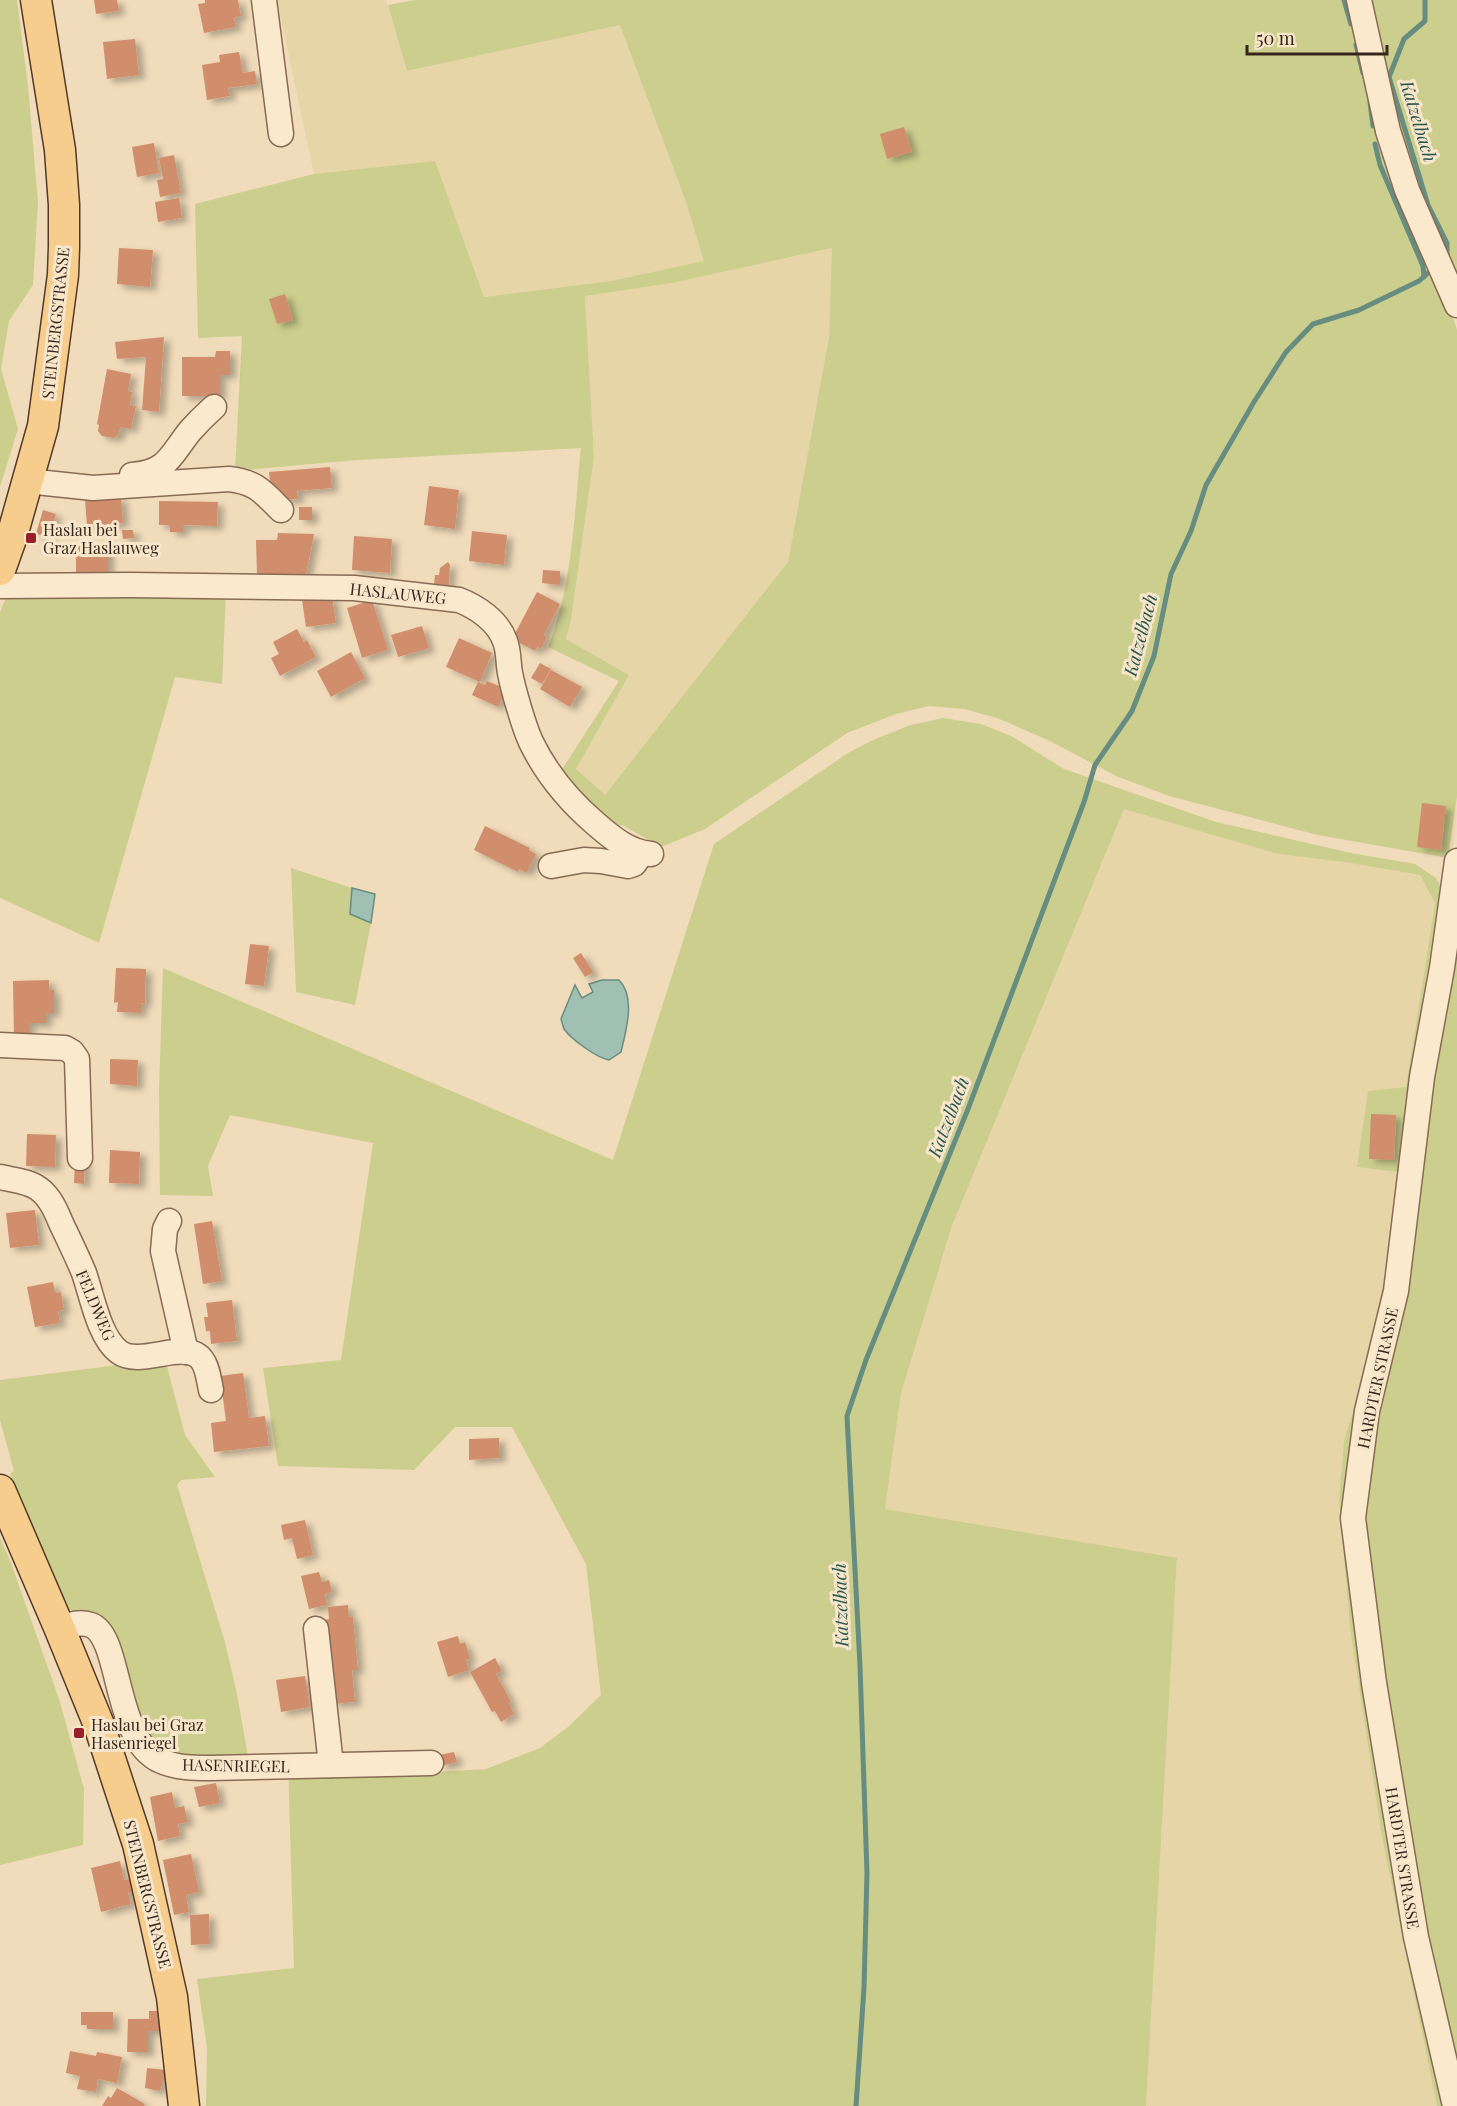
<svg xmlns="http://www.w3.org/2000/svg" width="1457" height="2106" font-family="'Playfair Display',serif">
  <defs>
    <filter id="shadow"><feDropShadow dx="6" dy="4" stdDeviation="3" flood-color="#0004"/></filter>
  </defs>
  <rect width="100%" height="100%" fill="#f0dbba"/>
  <g fill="#e6d6a7">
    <polygon points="277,0 386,0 408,71 620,25 686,202 705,261 611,281 484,297 435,161 314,174"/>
    <polygon points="833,248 829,337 788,562 605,796 576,769 629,675 566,639 571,620 594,457 585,296 672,283"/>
    <polygon points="1124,809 1278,854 1344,862 1420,875 1435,902 1406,1087 1357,1166 1398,1172 1383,1314 1339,1499 1350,1628 1382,1837 1437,2106 1146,2106 1177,1559 885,1509 901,1393 952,1227"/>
  </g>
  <g fill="#ccce8e" fill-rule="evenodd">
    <polygon points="0,0 17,0 28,86 38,202 33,285 9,321 1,369 18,429 0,487"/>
    <path d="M415,0h935l107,330v466l-9,62 -130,-23 -149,-39 -53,-20 -66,-35 -53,-23 -32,-9 -36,-3 -33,8 -49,19 -142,96 -44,18 -39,-22 -13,5 -50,-56 60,-93 -71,-34c25,-63 26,-133 33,-199l-224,12 -122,11 7,-135 -44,2 -3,-134 119,-30 121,-13 49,136 127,-16 93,-20 -18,-59 -66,-177 -213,46 -19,-66zM832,248l-3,89 -41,225 -183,233 -29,-26 53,-94 -63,-36 5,-19 23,-163 -9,-161 87,-13z"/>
    <polygon points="1365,0 1457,0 1457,280 1415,197"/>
    <polygon points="226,592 222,684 175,677 99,943 0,898 0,612 7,595"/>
    <polygon points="943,718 981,724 1011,736 1064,769 1216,822 1351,853 1415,864 1436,878 1446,895 1410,1111 1397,1264 1385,1326 1362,1416 1351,1489 1350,1542 1364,1669 1381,1782 1449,2098 1447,2106 1437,2106 1382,1837 1350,1628 1339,1499 1344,1441 1383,1314 1395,1231 1398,1172 1357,1167 1368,1091 1406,1087 1435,903 1420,875 1344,862 1278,854 1124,809 952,1226 901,1393 885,1509 1177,1558 1146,2106 206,2106 207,2048 197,1979 294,1968 288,1760 417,1758 438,1772 486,1769 540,1748 568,1727 601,1695 586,1564 512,1427 455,1427 414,1470 278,1466 263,1368 341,1360 373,1143 230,1115 208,1166 213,1196 160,1195 159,1090 163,968 613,1160 714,844 848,753 875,739 911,725"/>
    <polygon points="291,868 352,888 350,914 371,923 355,1005 296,992"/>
    <polygon points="1457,925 1457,2056 1454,2057 1427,1931 1372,1610 1366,1519 1373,1450 1388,1373 1426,1106"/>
    <polygon points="165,1359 185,1435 215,1477 181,1480 177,1485 225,1642 237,1694 249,1762 154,1752 98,1620 66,1608 10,1474 14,1471 0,1420 0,1380"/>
    <polygon points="0,1538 11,1563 59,1699 84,1789 83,1845 0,1865"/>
  </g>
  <g fill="#9fc0b3" stroke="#668d80" stroke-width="1.5">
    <polygon points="352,888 375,894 371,923 350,914"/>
    <path d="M602,980h17c17,17 7,51 2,72l-12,8c-12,-2 -38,-21 -45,-31 -1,-3 -2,-7 -3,-10l14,-34 7,13 11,-6 -4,-8z"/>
  </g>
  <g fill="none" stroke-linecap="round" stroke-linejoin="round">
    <g stroke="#668d80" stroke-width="5">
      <polyline points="1344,0 1351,24"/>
      <polyline points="1425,0 1425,21 1404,39 1389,77 1428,205 1447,243 1447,256"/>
      <polyline points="1356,45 1363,73"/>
      <polyline points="1370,102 1373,126"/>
      <polyline points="1375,144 1380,165 1423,266 1424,277"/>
      <polyline points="856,2106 864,1988 867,1873 860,1666 847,1416 866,1360 968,1109 1084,802 1095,765 1132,711 1154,656 1171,574 1191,531 1206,485 1254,402 1286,352 1313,324 1359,310 1419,281 1428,273"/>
    </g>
  </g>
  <g fill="#d18e6d" filter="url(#shadow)">
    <polygon points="94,0 117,0 119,11 96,14"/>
    <polygon points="205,0 238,0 241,16 234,18 236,27 204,33 198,4 205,3"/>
    <polygon points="135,39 139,75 107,79 103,42"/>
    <polygon points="239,52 243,73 255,71 257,84 228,88 230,96 207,100 202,65 220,62 219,55"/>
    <polygon points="904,127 912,152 887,159 880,134"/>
    <polygon points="154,143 159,173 137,177 132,147"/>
    <polygon points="174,155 181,193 160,197 157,180 163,179 159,158"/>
    <polygon points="179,198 182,218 158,222 155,202"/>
    <polygon points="119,248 153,250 150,287 117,284"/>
    <polygon points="285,294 293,320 277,324 269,299"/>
    <polygon points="164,337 159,412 142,410 146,357 117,359 115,342"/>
    <polygon points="216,351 230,351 230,375 220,375 220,396 182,396 182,357 215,357"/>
    <polygon points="107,369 131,374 128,391 132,392 130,405 136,406 131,429 121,427 118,435 114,438 102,436 98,431 99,425 97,424"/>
    <polygon points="330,467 332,488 297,491 298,499 278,500 271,493 269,472"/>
    <polygon points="429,486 459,490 455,529 424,525"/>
    <polygon points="121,497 123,523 87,526 85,500"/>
    <polygon points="159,501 218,502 217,526 183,525 183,532 170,532 170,525 159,525"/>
    <rect x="299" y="507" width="13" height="13"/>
    <polygon points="43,510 56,514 49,537 36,534"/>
    <polygon points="122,530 133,530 134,538 123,539"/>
    <polygon points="472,531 507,535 504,565 469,561"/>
    <polygon points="278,533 314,534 306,575 257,575 256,540 277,540"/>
    <polygon points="354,536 392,539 390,573 352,570"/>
    <polygon points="76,546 108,547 108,573 76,573"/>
    <polygon points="448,562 450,565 449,585 434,584 435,575 439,575 440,568"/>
    <polygon points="543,570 560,571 560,585 542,583"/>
    <polygon points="537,592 560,604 544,635 547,637 541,649 537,647 535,651 512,639"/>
    <polygon points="332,596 336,623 306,627 302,600"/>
    <polygon points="372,600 388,650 362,658 347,608"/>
    <polygon points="422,626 429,648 398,657 391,635"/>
    <polygon points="297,629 304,642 307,640 316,657 280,676 271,658 279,654 273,642"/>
    <polygon points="459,638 492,653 480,682 446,667"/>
    <polygon points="351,652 365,678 331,697 317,671"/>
    <polygon points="540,663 551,669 542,684 531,678"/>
    <polygon points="551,670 582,687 570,707 540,689"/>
    <polygon points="487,681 506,689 498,707 472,695 478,682 485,685"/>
    <polygon points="1422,803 1446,806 1441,850 1417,847"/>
    <polygon points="485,826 530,848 529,850 536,854 527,873 519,869 518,872 474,850"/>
    <polygon points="250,944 269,946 264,986 245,984"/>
    <polygon points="581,953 593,972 585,977 573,958"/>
    <polygon points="116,968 146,969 145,1004 141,1003 141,1013 117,1012 118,1002 114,1003"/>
    <polygon points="49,980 49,990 54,990 54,1013 46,1013 46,1023 29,1023 29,1037 14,1037 13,981"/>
    <polygon points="110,1059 138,1060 137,1086 110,1084"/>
    <polygon points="1371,1114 1396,1115 1394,1160 1369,1159"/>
    <polygon points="27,1134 56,1135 55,1167 26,1166"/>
    <polygon points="110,1150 140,1152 139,1184 109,1183"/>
    <polygon points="75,1159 85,1159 84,1184 74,1183"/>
    <polygon points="35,1210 39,1245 10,1248 6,1213"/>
    <polygon points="212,1221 222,1281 203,1284 194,1224"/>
    <polygon points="53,1282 55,1293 61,1292 64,1310 58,1311 60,1323 35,1327 27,1287"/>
    <polygon points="232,1300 237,1341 211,1344 210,1331 206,1331 204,1317 208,1317 206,1303"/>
    <polygon points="243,1373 249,1418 265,1416 269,1446 214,1452 211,1423 226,1421 220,1376"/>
    <polygon points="499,1438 500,1458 469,1460 469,1439"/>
    <polygon points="305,1520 313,1555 297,1559 292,1538 284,1540 281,1525"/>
    <polygon points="319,1572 322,1582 329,1580 332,1592 325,1594 327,1605 309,1609 301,1576"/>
    <polygon points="348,1605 349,1617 353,1617 358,1670 352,1670 355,1702 333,1704 328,1672 323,1620 329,1619 328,1607"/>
    <polygon points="458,1636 460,1644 465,1642 470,1659 466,1660 469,1670 448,1677 437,1642"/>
    <polygon points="495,1658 502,1671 496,1674 511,1702 509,1703 514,1714 501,1722 495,1711 492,1712 470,1672"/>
    <polygon points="305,1676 310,1707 281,1712 276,1680"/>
    <polygon points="454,1752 457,1762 441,1766 439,1755"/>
    <polygon points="216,1783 220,1803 199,1807 194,1787"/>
    <polygon points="172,1792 175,1808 184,1806 188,1822 178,1824 180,1836 158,1841 150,1797"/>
    <polygon points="191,1854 199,1892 186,1895 189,1912 174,1915 163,1860"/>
    <polygon points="120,1861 124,1880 130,1879 133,1892 128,1893 131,1904 101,1912 91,1868"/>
    <polygon points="209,1914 210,1944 191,1945 190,1915"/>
    <polygon points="149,2011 162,2011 162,2031 148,2031 148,2052 127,2052 128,2019 149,2019"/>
    <polygon points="81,2012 113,2012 113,2029 87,2029 87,2025 81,2025"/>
    <polygon points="70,2051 96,2056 97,2052 122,2057 117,2083 98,2079 96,2092 77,2089 80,2076 66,2073"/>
    <polygon points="147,2068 167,2070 160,2091 145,2088"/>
    <polygon points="117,2088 145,2104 144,2106 102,2106 108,2096 111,2098"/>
  </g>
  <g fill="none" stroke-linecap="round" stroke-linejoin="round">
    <defs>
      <g id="minor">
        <polyline points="264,0 281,134"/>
        <polyline points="1359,0 1388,131 1407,190 1457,305"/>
        <path d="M132,475c36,-3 38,-19 58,-44 7,-8 15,-16 24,-24"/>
        <path d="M27,481l66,7 136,-9c27,3 34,13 52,31"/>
        <path d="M0,586l131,-1 223,3 105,12c18,7 39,21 46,41 4,10 3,21 5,32 3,16 14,54 21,69 16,33 38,59 65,82 16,14 33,28 55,30"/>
        <polyline points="551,866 584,860 601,861 628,866 634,864 642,853"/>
        <polyline points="0,1045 65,1048 72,1052 77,1059 80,1158"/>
        <path d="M0,1177c13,3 29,4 39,12 11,8 17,22 22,34 8,17 16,33 23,50 8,23 15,64 35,79 21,16 68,-14 83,8 6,8 7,21 9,30"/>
        <polyline points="169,1221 165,1229 163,1251 186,1352"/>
        <path d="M59,1627c10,-2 22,-6 32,-2 31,12 22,115 70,136 16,7 33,7 50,7l220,-5"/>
        <polyline points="316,1629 331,1765"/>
        <polyline points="1455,2106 1416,1937 1374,1683 1353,1518 1367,1411 1396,1291 1422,1077 1442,968 1457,861"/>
      </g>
      <g id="major">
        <polyline points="0,570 12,536 43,426 63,275 64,247 64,205 60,150 36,0"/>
        <polyline points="0,1490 59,1627 99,1725 138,1844 172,1997 184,2106"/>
      </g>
    </defs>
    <use href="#minor" stroke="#876b54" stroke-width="27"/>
    <use href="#major" stroke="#543929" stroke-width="33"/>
    <use href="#minor" stroke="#fbe9cd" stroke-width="24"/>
    <use href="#major" stroke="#f7cd8d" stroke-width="30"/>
  </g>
  <g fill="#99202b" stroke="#f7e6ca" stroke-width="2">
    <rect x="25" y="532" width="12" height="12" rx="3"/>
    <rect x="73" y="1727" width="12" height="12" rx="3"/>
  </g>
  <g text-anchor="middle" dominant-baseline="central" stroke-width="6" stroke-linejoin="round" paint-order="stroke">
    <g font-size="16" fill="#35251a" stroke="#f7e6ca">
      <text transform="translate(55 323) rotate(-84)">STEINBERGSTRASSE</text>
      <text transform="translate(398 593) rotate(6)">HASLAUWEG</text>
      <text transform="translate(96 1305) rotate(67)">FELDWEG</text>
      <text transform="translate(1377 1378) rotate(-78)">HARDTER STRASSE</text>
      <text transform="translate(236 1765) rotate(1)">HASENRIEGEL</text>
      <text transform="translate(1403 1858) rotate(81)">HARDTER STRASSE</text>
      <text transform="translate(148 1894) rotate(76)">STEINBERGSTRASSE</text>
    </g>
    <g font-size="16" fill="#35251a" stroke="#f7e6ca" text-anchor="start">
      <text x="43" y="529">Haslau bei<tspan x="43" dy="18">Graz Haslauweg</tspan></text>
      <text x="91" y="1724">Haslau bei Graz<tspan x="91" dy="18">Hasenriegel</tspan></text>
    </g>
    <g font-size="18" font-style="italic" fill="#28564f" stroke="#f7e6ca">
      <text transform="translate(1419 121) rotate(73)">Katzelbach</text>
      <text transform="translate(1140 635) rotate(-75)">Katzelbach</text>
      <text transform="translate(948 1117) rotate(-69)">Katzelbach</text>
      <text transform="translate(840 1605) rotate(-92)">Katzelbach</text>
    </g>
  </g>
  <path d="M1247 45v9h140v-9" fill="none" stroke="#35251a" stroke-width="3"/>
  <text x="1256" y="45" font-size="18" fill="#35251a" stroke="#f7e6ca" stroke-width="4.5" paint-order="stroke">50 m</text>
</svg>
